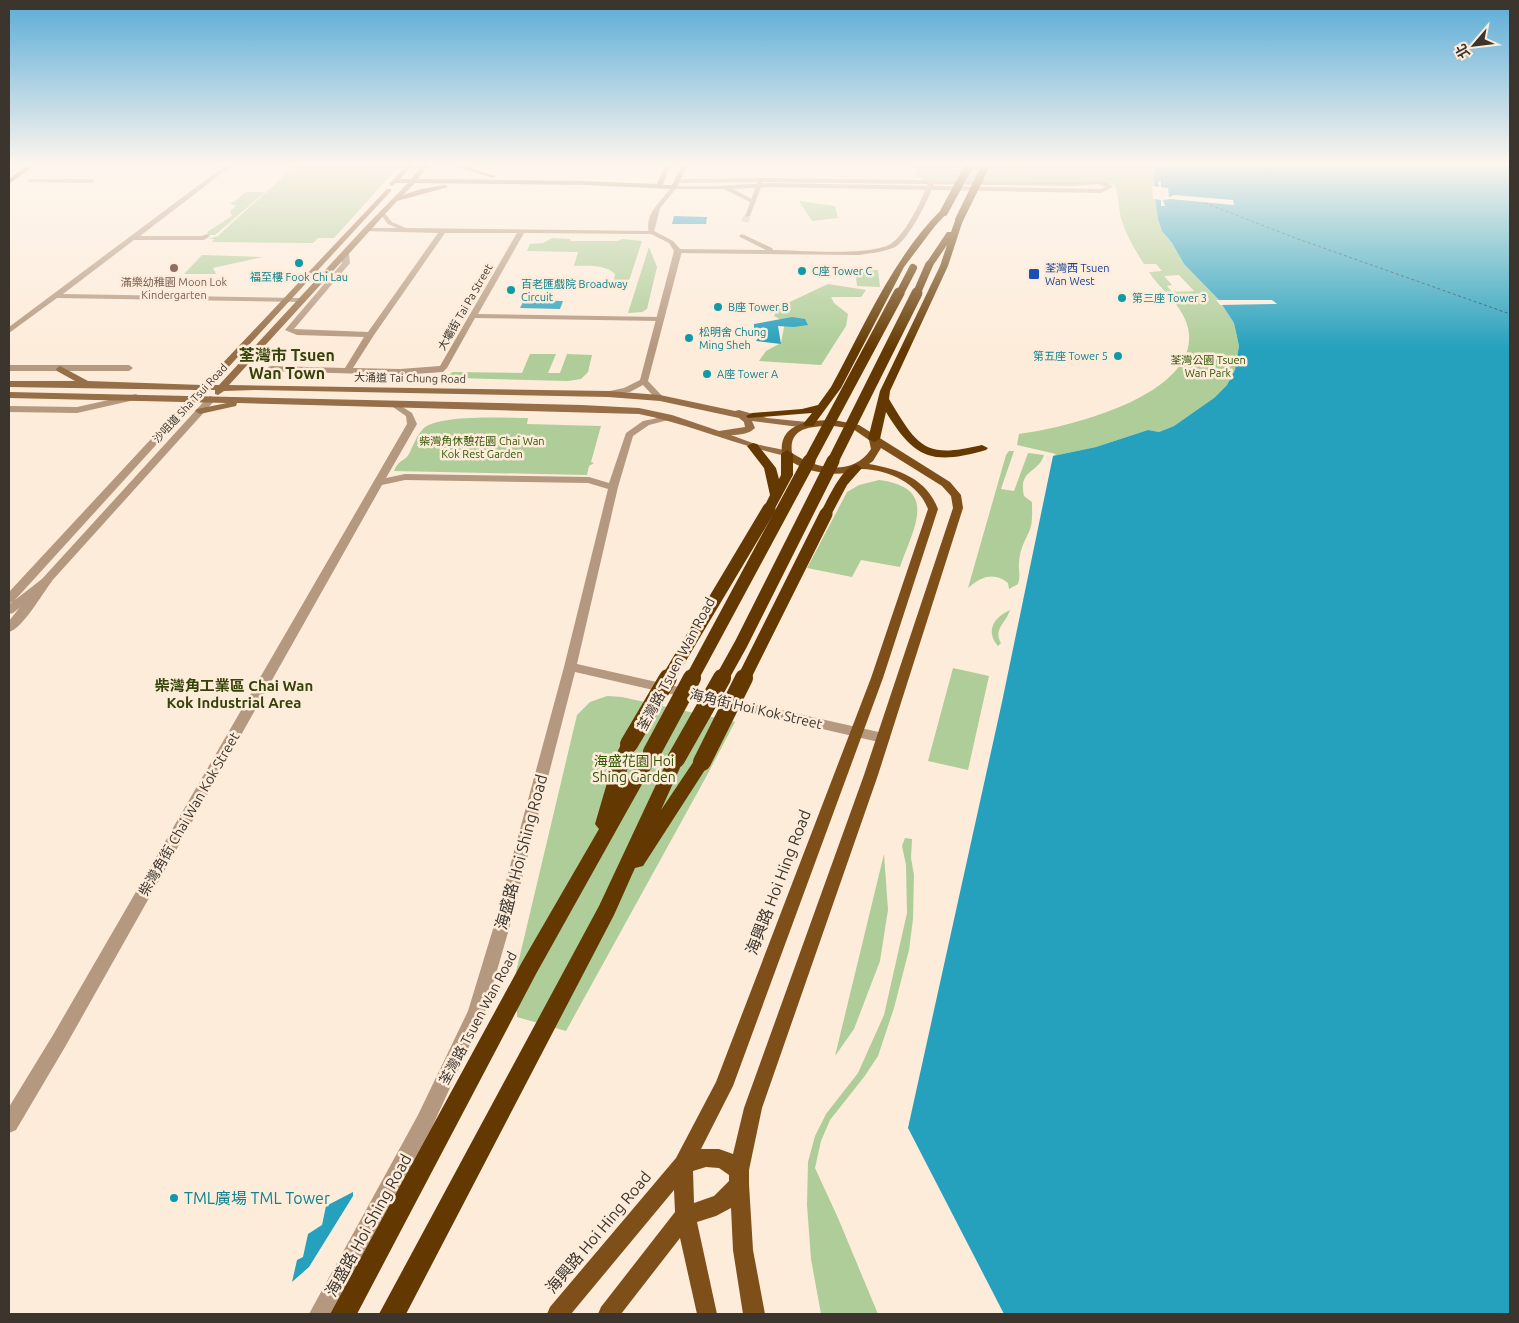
<svg xmlns="http://www.w3.org/2000/svg" width="1519" height="1323" font-family="Ubuntu,'Noto Sans TC',sans-serif">
  <rect width="100%" height="100%" fill="#fdecda"/>
  <g fill="#aecd98" fill-rule="evenodd">
    <polygon points="297,164 400,165 334,238 318,238 313,243 212,242 214,239 208,239 218,236"/>
    <path d="M915,164h241l-2,12 1,23 3,20 4,12 10,12 12,21 35,36 15,23 5,23 -4,24 -8,15 -13,13 -40,28 -15,6 -11,-2 -52,17 -43,9 3,-2 -39,-9 2,-11c47,-6 184,-39 169,-106 -5,-23 -27,-37 -39,-56l13,-1 -6,-7h-12c-9,-14 -18,-29 -23,-46 -2,-8 -3,-29 -7,-33l-20,-5 -18,3 -154,-3 -1,-3 -7,1 2,-5zM1179,275l15,16 -22,1 -5,-6 5,-1 -8,-9z"/>
    <polygon points="246,192 265,192 215,235 208,235 207,232 232,216 230,211 236,206 229,203 234,202"/>
    <polygon points="799,201 835,206 838,218 812,221"/>
    <path d="M552,238l18,1v2h48l4,-2 20,2 -15,46 -14,-1 2,-12c-11,-10 -27,-8 -41,-8l4,-14 -51,-1 3,-7 13,-1z"/>
    <polygon points="649,247 657,267 647,309 642,312 628,313"/>
    <polygon points="202,255 263,257 213,268 216,274 184,274"/>
    <polygon points="855,270 878,270 880,287 857,286"/>
    <polygon points="828,284 866,290 861,297 831,297 834,303 848,314 846,326 821,365 759,361 766,351 781,343 785,322 774,316 779,307"/>
    <polygon points="530,354 556,354 548,373 537,373 560,373 567,354 592,355 588,372 581,379 568,381 457,378 448,375 453,372 522,373"/>
    <path d="M528,418l-1,6 74,2 -10,36 3,1 -5,3 -2,9 -193,-4c6,-13 10,-9 15,-17 4,-8 7,-17 13,-24 13,-16 84,-12 106,-12z"/>
    <path d="M1009,451h5l-13,38 13,2 14,-38 16,2c-6,19 -26,14 -20,41l8,6c0,9 1,22 -3,30 -5,10 -9,18 -10,30 -1,8 2,13 -1,22l-9,5 -1,-6c-14,-12 -28,-6 -40,5l38,-133z"/>
    <path d="M879,480c62,8 33,50 21,87l-39,-7 -9,17 -45,-9 40,-76 12,-7z"/>
    <path d="M1010,610c-4,13 -17,19 -9,33l-3,3c-13,-15 -4,-29 12,-36z"/>
    <polygon points="953,668 989,676 968,770 928,761"/>
    <polygon points="607,696 622,697 735,722 706,777 566,1031 517,1017 516,972 577,715 590,702"/>
    <polygon points="905,838 912,839 911,858 914,875 913,919 909,950 894,1008 878,1056 864,1077 830,1120 821,1141 815,1168 838,1218 878,1314 821,1314 811,1259 807,1205 808,1162 815,1136 826,1114 858,1073 884,1015 907,913 906,865 902,846"/>
    <polygon points="884,854 888,910 880,961 854,1029 835,1056"/>
  </g>
  <g fill="#25a0bd">
    <polygon points="1156,164 1510,164 1510,1314 1004,1314 908,1128 1002,702 1053,456 1096,447 1148,430 1159,432 1174,426 1214,398 1227,385 1235,370 1239,346 1234,323 1219,300 1184,264 1172,243 1162,231 1158,219 1155,199 1154,176"/>
    <polygon points="674,216 707,217 706,224 672,224"/>
    <polygon points="524,300 563,301 560,309 520,308"/>
    <polygon points="792,317 805,319 808,325 794,327 778,326 781,344 756,341 761,334 754,328 754,324"/>
    <polygon points="353,1192 353,1196 309,1267 292,1282 297,1260 303,1257 308,1234 322,1225 326,1206"/>
  </g>
  <g fill="#fdecda">
    <polygon points="1158,181 1161,181 1161,187 1168,188 1169,197 1174,195 1233,200 1234,205 1170,199 1163,200 1165,206 1161,206 1161,200 1153,199 1152,186 1159,187"/>
    <polygon points="1216,300 1272,300 1277,304 1220,305"/>
    <polygon points="9,375 442,382 441,384 628,386 619,415 192,411 9,405"/>
  </g>
  <g fill="none" stroke-linecap="round" stroke-linejoin="round">
    <polyline stroke="#174855" stroke-width="1" stroke-dasharray="3 2.5" stroke-linecap="butt" points="1205,203 1298,239 1510,314"/>
    <polyline stroke="#d6c7b8" stroke-width="7" stroke-dasharray="7 3" stroke-linecap="butt" points="745,222 747,216"/>
    <g fill="#b4987f" fill-rule="evenodd">
      <polygon points="227,164 234,164 140,236 202,236 207,234 210,236 204,240 134,240 63,294 301,298 305,300 304,302 57,298 9,333 9,327"/>
      <polygon points="284,164 290,164 286,167"/>
      <polygon points="761,178 764,180 750,216 745,217 758,180"/>
      <polygon points="29,179 92,179 95,181 92,183 27,182"/>
      <path d="M931,181l3,2c-5,16 -25,56 -39,64 -11,5 -24,6 -35,8l-182,-2 -4,-2 4,-2 88,1 -26,-13 -1,-1 3,-2 30,14 1,2c27,0 99,7 119,-7 14,-10 31,-45 36,-60z"/>
      <path d="M382,210l10,12 14,6 247,3 1,1 -3,2 -127,-1 -46,81 181,3 4,2 -4,2 -184,-3 -28,50 -4,4 -43,3 -132,-4v-4l3,-1 74,2 19,-31 -67,-2 -12,-5 57,-67 -1,-9 4,-2 4,2 1,9 -56,66 74,3 70,-99 -75,-2v-2l2,-1h32l-9,-4 -9,-12zM445,233h72l-77,133 -40,3 -47,-1 21,-33z"/>
      <polygon points="9,365 129,365 133,368 129,371 9,371"/>
      <polygon points="136,394 140,397 139,399 77,413 9,412 9,406 77,407"/>
      <polygon points="395,402 412,413 417,424 386,478 405,474 589,477 609,483 626,433 643,421 672,415 672,419 649,425 633,436 618,487 577,664 883,733 888,735 890,738 888,741 883,743 575,672 509,929 485,1012 432,1127 330,1314 309,1314 418,1115 468,1011 493,929 564,667 608,489 588,483 405,480 382,485 65,1047 16,1130 9,1133 9,1107 53,1035 407,424 406,416 390,405"/>
      <path d="M46,578l6,3c-9,12 -30,48 -43,51v-11l33,-42z"/>
    </g>
    <g fill="#b4987f" fill-rule="evenodd">
      <path d="M761,178l314,4c14,-1 27,-5 38,5l-12,6 -332,-6 -36,2 21,11 1,1 -3,2 -28,-14h-48l-16,19 -5,20 -1,3 19,10 9,10 -34,130 16,17 -1,2h-6l-14,-15 -13,7 -25,4v-4l19,-4 16,-8 34,-129 -5,-8 -20,-10c-5,-20 13,-32 23,-47h45l52,-3 331,6 6,-2 -8,-3 -23,2 -314,-4 -84,1 -3,-2 3,-2z"/>
      <polygon points="193,396 198,399 196,401 15,600 42,579 208,397 211,396 216,399 50,583 13,613 9,614 9,604 12,602 9,603 9,592 190,397"/>
    </g>
    <g fill="#966e47" fill-rule="evenodd">
      <path d="M408,164h6l-14,15h11l12,-15h6l-11,15 166,2 73,3 8,-20h6l-8,21h9l10,-21h6l-11,23 -3,2 -90,-4 -169,-2 -12,12 18,-6 24,-4 3,2 -51,14 -168,184 379,6 52,4 75,16 4,-1 28,8 40,4 5,3 -5,3 -55,-7 3,7c-6,6 -15,7 -24,7l24,9 34,7v4l-3,1c-50,-11 -97,-32 -147,-42l-402,-11 -1,3 -36,8 -5,-3 2,-2 30,-6 -218,-5v-6l573,13 57,3 33,7 47,16 26,-4 -1,-5 -5,-4 -79,-17 -52,-4 -353,-7 -31,1 -6,4 -3,-1v-4h-8l-5,3 -4,-3 -189,-3v-6h66l-18,-10 -1,-2 4,-3 28,15 114,4 185,-196h4v2l-179,194h7l144,-156 45,-46h-12l-4,3 -3,-2z"/>
      <polygon points="447,164 457,164 496,176 493,178"/>
    </g>
    <g fill="#7f4f1a" fill-rule="evenodd">
      <polygon points="29,164 36,164 9,184 9,179"/>
      <path d="M834,420l25,5 91,57 11,13 2,13 -85,267 -116,333 -13,62v14l4,66 12,64h-22l-10,-64 -2,-42 -15,8 -19,6 20,92h-20l-17,-76 -59,76h-23l3,-7 74,-95 -1,-22 -103,124h-24l3,-7 126,-149 40,-76 155,-404 57,-169c-10,-26 -39,-39 -66,-40 -5,0 -10,3 -15,4 -21,3 -50,-3 -65,-19 -4,-31 28,-34 52,-34zM834,426l19,3 16,11 2,9c-18,28 -55,20 -79,4 -4,-27 22,-27 42,-27zM881,448l61,38 9,10 2,12 -89,267 -120,333 -11,46 -14,-5h-18l32,-63 150,-408 55,-169c-11,-30 -39,-40 -69,-45l4,-3zM706,1167l13,1 10,7v6l-15,15 -20,7 -1,-32z"/>
    </g>
    <g fill="#643901" fill-rule="evenodd">
      <polygon points="983,164 991,164 984,177 978,177 977,175"/>
      <path d="M941,210l7,2 -13,14 -31,41 -63,121 -28,38h-8l-2,-2 9,-11 -64,5 -2,-2 6,-3 50,-4 16,-4 13,-18c33,-60 61,-128 110,-177z"/>
      <path d="M956,218l7,2 -15,46 -58,125 -1,8c29,48 35,60 93,46l6,3 -2,2c-53,15 -71,10 -100,-38l-6,27 -6,3 -6,-3 12,-48 60,-125 7,-21 -15,22 -7,-2 22,-33h4z"/>
      <polygon points="753,443 757,444 776,468 779,479 781,475 781,454 787,450 793,454 793,475 773,512 765,512 763,509 770,495 764,468 747,446"/>
      <path d="M856,464l6,4 -15,17 -17,32 -4,1 -4,-1 -2,-3c7,-13 21,-46 36,-50z"/>
      <polygon points="629,738 635,740 637,744 630,759 622,789 646,748 652,746 658,748 660,752 536,974 357,1314 330,1314 522,962 599,829 595,824 614,759 623,740"/>
      <polygon points="676,753 682,755 684,759 661,810 696,758 702,756 708,758 710,762 643,866 635,868 614,915 406,1314 379,1314 599,906 668,759 670,755"/>
    </g>
    <g stroke="#643901" stroke-width="8">
      <polyline points="944,212 970,164"/>
      <polyline points="959,220 981,175"/>
      <polyline points="899,295 913,268"/>
      <polyline points="916,295 929,265"/>
    </g>
    <g stroke="#643901" stroke-width="11">
      <polyline points="808,463 899,293"/>
      <polyline points="832,463 917,293"/>
    </g>
    <g stroke="#643901" stroke-width="13">
      <polyline points="667,680 769,509"/>
      <polyline points="691,680 809,461"/>
      <polyline points="721,680 741,644 833,461"/>
      <polyline points="743,680 826,514"/>
    </g>
    <g stroke="#643901" stroke-width="18">
      <polyline points="629,744 668,678"/>
      <polyline points="652,752 692,678"/>
      <polyline points="676,759 722,678"/>
      <polyline points="702,762 744,678"/>
    </g>
  </g>
  <linearGradient id="sky" x2="0" y2="1"><stop stop-color="#5aacd7"/><stop offset="0.47" stop-color="#fef6ee"/><stop offset="1" stop-color="#fef6ee" stop-opacity="0"/></linearGradient>
  <rect width="1519" height="349" fill="url(#sky)"/>
  <g fill="#0f9aa8" stroke="#fdecda" stroke-width="2">
    <circle cx="299" cy="263" r="5"/>
    <circle cx="802" cy="271" r="5"/>
    <circle cx="511" cy="290" r="5"/>
    <circle cx="1122" cy="298" r="5"/>
    <circle cx="718" cy="307" r="5"/>
    <circle cx="689" cy="338" r="5"/>
    <circle cx="1118" cy="356" r="5"/>
    <circle cx="707" cy="374" r="5"/>
    <circle cx="174" cy="1198" r="5"/>
  </g>
  <circle fill="#8d6e63" stroke="#fdecda" stroke-width="2" cx="174" cy="268" r="5"/>
  <rect fill="#1a4fb4" stroke="#fdecda" stroke-width="2" x="1028" y="268" width="12" height="12" rx="2.5"/>
  <g text-anchor="middle" dominant-baseline="central" stroke-width="5" stroke-linejoin="round" paint-order="stroke">
    <g font-size="11" fill="#164399" stroke="#fdecda" text-anchor="start">
      <text x="1045" y="268">荃灣西 Tsuen<tspan x="1045" dy="13">Wan West</tspan></text>
    </g>
    <g font-size="11" fill="#0d838f" stroke="#fdecda" text-anchor="start">
      <text x="812" y="271">C座 Tower C</text>
      <text x="299" y="277" text-anchor="middle">福至樓 Fook Chi Lau</text>
      <text x="521" y="284">百老匯戲院 Broadway<tspan x="521" dy="13">Circuit</tspan></text>
      <text x="1132" y="298">第三座 Tower 3</text>
      <text x="728" y="307">B座 Tower B</text>
      <text x="699" y="332">松明舍 Chung<tspan x="699" dy="13">Ming Sheh</tspan></text>
      <text x="1108" y="356" text-anchor="end">第五座 Tower 5</text>
      <text x="717" y="374">A座 Tower A</text>
    </g>
    <g font-size="11" fill="#785e54" stroke="#fdecda">
      <text x="174" y="282">滿樂幼稚園 Moon Lok<tspan x="174" dy="13">Kindergarten</tspan></text>
    </g>
    <g font-size="11" fill="#3b352e" stroke="#fdecda">
      <text transform="translate(465 307) rotate(-60)">大壩街 Tai Pa Street</text>
      <text transform="translate(410 378) rotate(1)">大涌道 Tai Chung Road</text>
      <text transform="translate(190 403) rotate(-47)">沙咀道 Sha Tsui Road</text>
    </g>
    <g font-size="11" fill="#315503" stroke="#fdecda">
      <text x="1208" y="360">荃灣公園 Tsuen<tspan x="1208" dy="13">Wan Park</tspan></text>
      <text x="482" y="441">柴灣角休憩花園 Chai Wan<tspan x="482" dy="13">Kok Rest Garden</tspan></text>
    </g>
    <g font-size="14" fill="#3b352e" stroke="#fdecda">
      <text transform="translate(676 664) rotate(-62)">荃灣路 Tsuen Wan Road</text>
      <text transform="translate(756 709) rotate(13)">海角街 Hoi Kok Street</text>
      <text transform="translate(189 814) rotate(-60)">柴灣角街 Chai Wan Kok Street</text>
      <text transform="translate(478 1018) rotate(-62)">荃灣路 Tsuen Wan Road</text>
    </g>
    <g font-size="14" fill="#315503" stroke="#fdecda">
      <text x="634" y="761">海盛花園 Hoi<tspan x="634" dy="16">Shing Garden</tspan></text>
    </g>
    <g font-size="15" font-weight="bold" fill="#354309" stroke="#fdecda">
      <text x="234" y="685">柴灣角工業區 Chai Wan<tspan x="234" dy="17">Kok Industrial Area</tspan></text>
    </g>
    <g font-size="16" font-weight="bold" fill="#354309" stroke="#fdecda">
      <text x="287" y="355">荃灣市 Tsuen<tspan x="287" dy="18">Wan Town</tspan></text>
    </g>
    <g font-size="16" fill="#3b352e" stroke="#fdecda">
      <text transform="translate(521 852) rotate(-75)">海盛路 Hoi Shing Road</text>
      <text transform="translate(778 882) rotate(-69)">海興路 Hoi Hing Road</text>
      <text transform="translate(368 1225) rotate(-61)">海盛路 Hoi Shing Road</text>
      <text transform="translate(598 1232) rotate(-50)">海興路 Hoi Hing Road</text>
    </g>
    <g font-size="16" fill="#0d838f" stroke="#fdecda" text-anchor="start">
      <text x="184" y="1198">TML廣場 TML Tower</text>
    </g>
  </g>
  <rect width="1519" height="1323" fill="none" stroke="#3b352e" stroke-width="20"/>
  <g transform="translate(1474 45) rotate(242)" stroke="#fdecda" stroke-width="4" paint-order="stroke">
  <path d="M0-4L9 19L0 12L-9 19Z" fill="#3b352e"/>
  <text y="-8" font-size="14" font-weight="bold" text-anchor="middle" fill="#3b352e">北</text>
  </g>
</svg>
